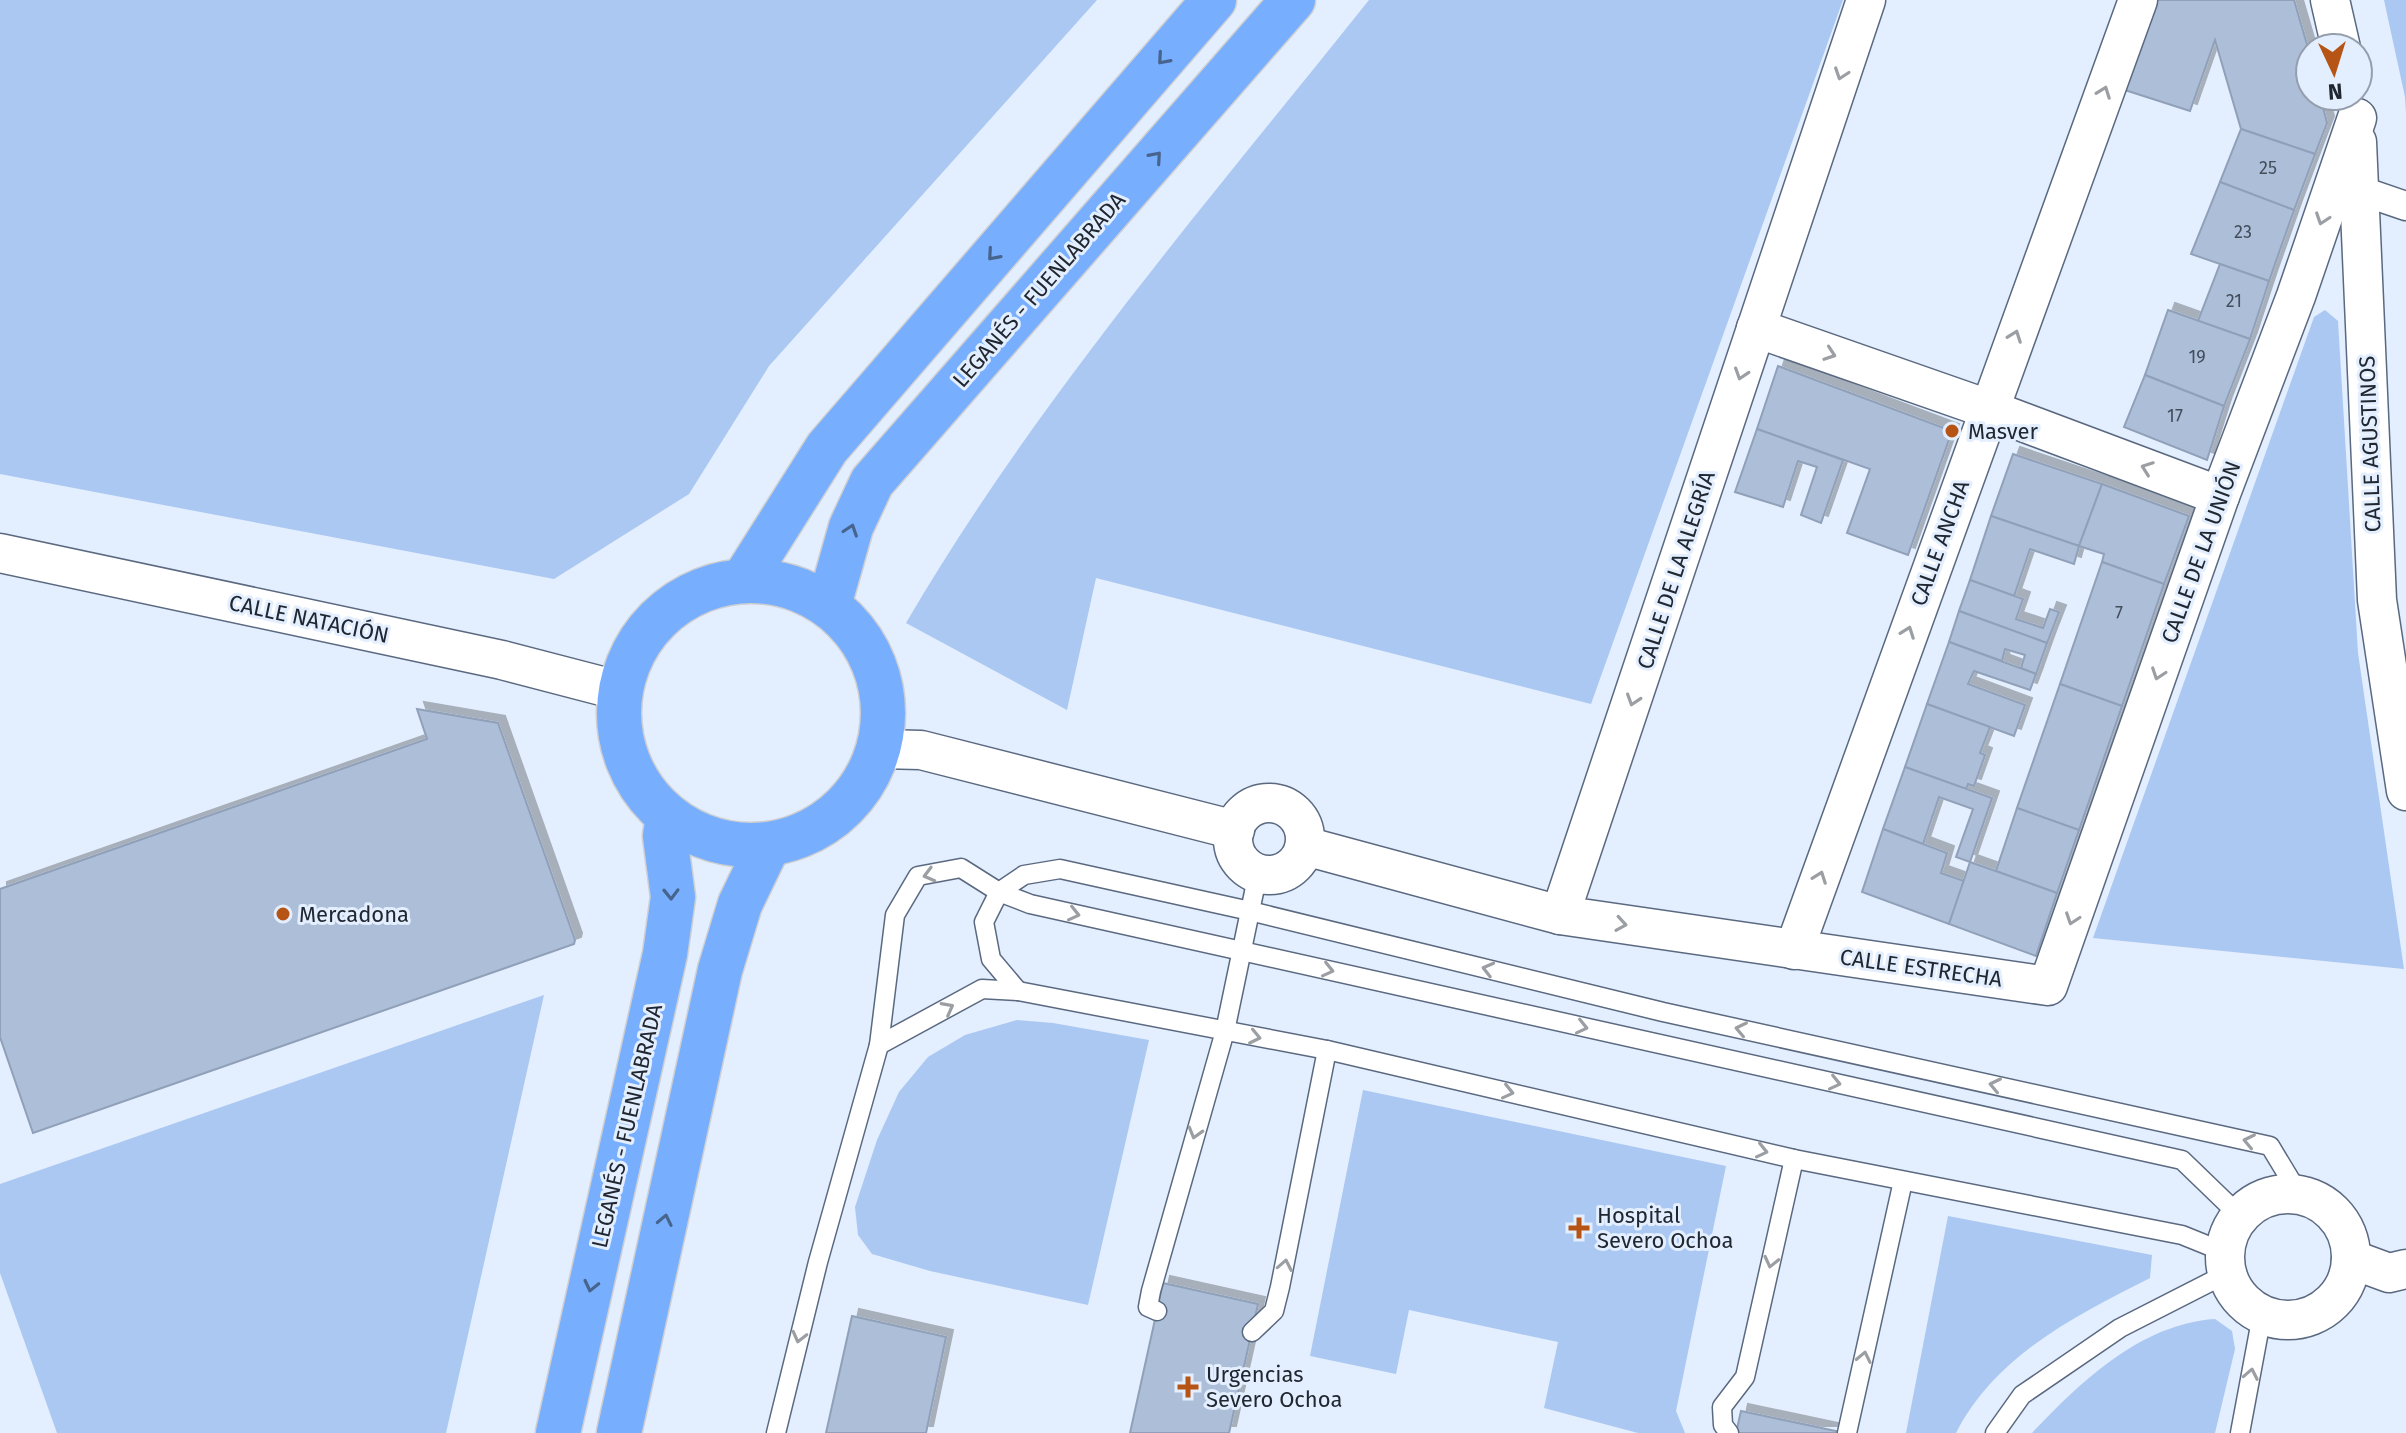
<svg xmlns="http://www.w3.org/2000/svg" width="2406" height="1433" font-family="'Fira Sans',sans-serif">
  <defs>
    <filter id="shadow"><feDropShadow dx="7" dy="-7" stdDeviation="0" flood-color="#0004"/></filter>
  </defs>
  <rect width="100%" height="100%" fill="#e3eefe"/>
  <g fill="#abc8f2">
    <polygon points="0,0 1097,0 769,366 689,494 554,579 0,474"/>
    <path d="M1369,0h474l-252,704 -495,-126 -29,132 -161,-87c131,-224 302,-421 463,-623z"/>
    <polygon points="2384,0 2406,0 2406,112 2405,97"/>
    <polygon points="2325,310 2338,321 2358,653 2404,969 2093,938 2314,317"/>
    <polygon points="544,995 446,1433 57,1433 0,1273 0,1184"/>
    <polygon points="1017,1020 1053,1023 1149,1040 1088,1305 930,1271 872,1254 858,1235 855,1207 877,1140 899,1092 928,1057 965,1035"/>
    <polygon points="1363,1090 1726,1166 1676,1411 1685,1433 1638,1433 1544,1408 1558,1342 1409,1310 1396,1374 1310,1356"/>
    <path d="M1948,1216l204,39 -2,23c-75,38 -154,77 -194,155h-50z"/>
    <path d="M2215,1319l17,12 3,18 -20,84h-183c49,-52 109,-109 183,-114z"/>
  </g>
  <g fill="#adbfd8" stroke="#90a0b9" stroke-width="2" filter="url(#shadow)">
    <polygon points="2157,0 2294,0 2310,55 2310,96 2320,96 2327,123 2315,154 2241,129 2215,40 2190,111 2125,90"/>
    <polygon points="2241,129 2315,154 2294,210 2220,182"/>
    <polygon points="2220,182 2294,210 2269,281 2191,254"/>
    <polygon points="2220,264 2269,281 2250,339 2198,321"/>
    <polygon points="2168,310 2250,339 2224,406 2145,375"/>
    <polygon points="1778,366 1952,431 1908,555 1847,533 1870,469 1757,429"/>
    <polygon points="2145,375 2224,406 2207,460 2124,427"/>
    <polygon points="1757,429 1843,460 1821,523 1801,515 1817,467 1798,461 1783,507 1735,492"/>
    <polygon points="2013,454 2102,484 2079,546 1991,516"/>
    <polygon points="2102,484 2189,516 2164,584 2102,562 2104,554 2079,546"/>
    <polygon points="1991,516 2079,546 2074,564 2030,549 2014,596 1970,580"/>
    <polygon points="2102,562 2164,584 2122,706 2060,684"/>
    <polygon points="1970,580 2023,599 2016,619 2043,628 2050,609 2059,612 2047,643 1959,611"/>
    <polygon points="1959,611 2047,643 2036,674 2021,668 2025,655 2005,649 2002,661 1949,642"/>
    <polygon points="1949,642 2036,674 2030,690 1974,671 1968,684 2025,705 2014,736 1927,704"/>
    <polygon points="2060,684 2122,706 2079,830 2017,808"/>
    <polygon points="1927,704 1990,727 1980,753 1985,755 1974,786 1968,784 1966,789 1905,767"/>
    <polygon points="417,709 498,723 575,940 574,944 33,1133 0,1037 0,889 427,739"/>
    <polygon points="1905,767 1992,798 1970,862 1956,857 1973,809 1939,797 1923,844 1883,829"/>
    <polygon points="2017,808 2079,830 2057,893 1996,871"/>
    <polygon points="1883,829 1947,853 1941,873 1964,881 1949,924 1862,892"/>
    <polygon points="1970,862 2057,893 2036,956 1949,924"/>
    <polygon points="1163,1283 1258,1304 1229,1433 1130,1433"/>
    <polygon points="852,1316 946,1337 926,1433 826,1433"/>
    <polygon points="1741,1411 1836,1431 1836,1433 1736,1433"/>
  </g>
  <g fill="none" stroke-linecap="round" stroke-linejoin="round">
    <defs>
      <g id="service">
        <polyline points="1018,991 991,959 984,922 999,892 1024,875 1060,869 1250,911 1663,1012 2270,1146 2299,1194"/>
        <polyline points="879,1045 982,989 1018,991 1327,1050 1794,1159 2182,1235 2224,1252"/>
        <polyline points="1157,1311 1148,1307 1151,1291 1225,1031 1258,873"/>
        <polyline points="1252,1332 1274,1311 1280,1287 1327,1050"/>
        <polyline points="776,1433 818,1262 879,1045 895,915 918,876 961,868 999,892 1030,904 2182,1160 2240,1216"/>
        <polyline points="1729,1433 1723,1425 1722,1407 1745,1377 1794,1159"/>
        <polyline points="1847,1433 1903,1181"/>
        <polyline points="1995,1433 2022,1395 2120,1328 2226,1274"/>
        <polyline points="2240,1433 2262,1315"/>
      </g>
      <polyline id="pedestrian" points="2359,190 2406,206"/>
      <g id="minor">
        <polyline points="1866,0 1560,915 2048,986 2220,496 2296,296 2357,118"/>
        <polyline points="2330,0 2341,48"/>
        <polyline points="2357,142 2377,600 2406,791"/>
        <polyline points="1756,328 1988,409 2220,496"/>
        <polyline points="0,553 502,660 617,690"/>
        <polyline points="879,749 921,750 1235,830"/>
        <circle cx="1269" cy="839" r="36"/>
        <polyline points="1305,846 1560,915"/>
        <polyline points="1794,950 2138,0"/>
        <circle cx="2288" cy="1257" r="63"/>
        <polyline points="2351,1259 2389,1273 2406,1269"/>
      </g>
      <g id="trunk">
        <polyline points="745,578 827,448 1214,0"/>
        <circle cx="751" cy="713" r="132"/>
        <polyline points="829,605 851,527 872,482 1293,0"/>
        <polyline points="558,1433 665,954 673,897 665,836 668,817"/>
        <polyline points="619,1433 720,970 740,904 768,846"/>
      </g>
    </defs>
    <use href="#service" stroke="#5a6980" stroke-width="21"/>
    <use href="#pedestrian" stroke="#5a6980" stroke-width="31"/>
    <use href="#minor" stroke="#5a6980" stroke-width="41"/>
    <use href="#trunk" stroke="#cecfd2" stroke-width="47"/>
    <use href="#service" stroke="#fff" stroke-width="18"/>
    <use href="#pedestrian" stroke="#fff" stroke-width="28"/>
    <use href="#minor" stroke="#fff" stroke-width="38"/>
    <use href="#trunk" stroke="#77aefe" stroke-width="44"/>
  </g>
  <defs><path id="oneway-chevron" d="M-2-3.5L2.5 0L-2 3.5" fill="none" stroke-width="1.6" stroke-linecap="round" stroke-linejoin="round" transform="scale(2)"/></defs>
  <g stroke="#47648d">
    <use href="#oneway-chevron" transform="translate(1163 59) rotate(131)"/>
    <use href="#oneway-chevron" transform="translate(1156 157) rotate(-49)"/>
    <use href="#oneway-chevron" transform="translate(993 255) rotate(131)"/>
    <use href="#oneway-chevron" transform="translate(851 530) rotate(-71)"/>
    <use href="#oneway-chevron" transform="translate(671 894) rotate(89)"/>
    <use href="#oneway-chevron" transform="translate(665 1220) rotate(-78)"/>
    <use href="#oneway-chevron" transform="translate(591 1286) rotate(103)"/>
  </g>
  <g stroke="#9b9ea2">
    <use href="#oneway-chevron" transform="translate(1841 74) rotate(109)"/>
    <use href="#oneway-chevron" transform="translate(2104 92) rotate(-70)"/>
    <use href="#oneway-chevron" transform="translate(2322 219) rotate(109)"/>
    <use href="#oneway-chevron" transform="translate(2015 336) rotate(-70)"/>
    <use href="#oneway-chevron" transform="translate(1830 354) rotate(19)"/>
    <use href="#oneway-chevron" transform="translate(1741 374) rotate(108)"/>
    <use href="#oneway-chevron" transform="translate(2147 468) rotate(-160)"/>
    <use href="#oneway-chevron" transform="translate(1908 632) rotate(-70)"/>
    <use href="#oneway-chevron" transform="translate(2158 674) rotate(109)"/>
    <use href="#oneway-chevron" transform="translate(1633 700) rotate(108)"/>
    <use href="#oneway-chevron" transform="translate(929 875) rotate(165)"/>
    <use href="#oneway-chevron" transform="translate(1820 877) rotate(-70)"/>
    <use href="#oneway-chevron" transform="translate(1074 914) rotate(13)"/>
    <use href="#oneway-chevron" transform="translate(2072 919) rotate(109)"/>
    <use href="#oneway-chevron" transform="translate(1621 924) rotate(9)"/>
    <use href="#oneway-chevron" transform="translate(1488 969) rotate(-166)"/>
    <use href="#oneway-chevron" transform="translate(1328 970) rotate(13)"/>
    <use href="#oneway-chevron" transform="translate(948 1008) rotate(-28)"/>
    <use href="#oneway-chevron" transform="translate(1582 1027) rotate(13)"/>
    <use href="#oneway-chevron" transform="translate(1741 1029) rotate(-168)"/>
    <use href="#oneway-chevron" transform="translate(1255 1037) rotate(12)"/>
    <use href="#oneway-chevron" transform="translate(1835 1083) rotate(13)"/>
    <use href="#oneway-chevron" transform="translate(1995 1085) rotate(-168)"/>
    <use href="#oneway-chevron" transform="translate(1508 1092) rotate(13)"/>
    <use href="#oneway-chevron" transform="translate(1195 1133) rotate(106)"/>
    <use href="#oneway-chevron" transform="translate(2249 1141) rotate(-168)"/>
    <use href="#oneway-chevron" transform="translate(1762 1151) rotate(13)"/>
    <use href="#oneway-chevron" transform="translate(1771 1262) rotate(103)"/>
    <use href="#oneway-chevron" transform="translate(1285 1265) rotate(-79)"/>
    <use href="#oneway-chevron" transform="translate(799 1337) rotate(104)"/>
    <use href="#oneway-chevron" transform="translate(1864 1357) rotate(-78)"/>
    <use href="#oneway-chevron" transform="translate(2251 1374) rotate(-79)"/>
  </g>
  <g fill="#b65415" stroke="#e3eefe" stroke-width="3">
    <circle cx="1952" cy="431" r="8"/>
    <circle cx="283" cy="914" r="8"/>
    <path d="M1575 1216h8v8h8v8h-8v8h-8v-8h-8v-8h8z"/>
    <path d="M1184 1375h8v8h8v8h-8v8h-8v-8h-8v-8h8z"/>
  </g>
  <g text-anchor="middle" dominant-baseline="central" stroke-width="6" stroke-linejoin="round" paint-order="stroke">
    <g font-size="18" fill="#434d5b">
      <text x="2268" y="168">25</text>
      <text x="2243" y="232">23</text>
      <text x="2234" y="301">21</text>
      <text x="2197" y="357">19</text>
      <text x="2175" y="416">17</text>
      <text x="2119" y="613">7</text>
    </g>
    <g font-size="22" fill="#202731" stroke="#e3eefe">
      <text transform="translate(1039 290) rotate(-49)">LEGANÉS - FUENLABRADA</text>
      <text transform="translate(2370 444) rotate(-92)">CALLE AGUSTINOS</text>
      <text transform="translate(1940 543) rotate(-70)">CALLE ANCHA</text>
      <text transform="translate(2201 552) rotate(-70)">CALLE DE LA UNIÓN</text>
      <text transform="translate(1676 570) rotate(-72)">CALLE DE LA ALEGRÍA</text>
      <text transform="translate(309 619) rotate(12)">CALLE NATACIÓN</text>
      <text transform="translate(1921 968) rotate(8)">CALLE ESTRECHA</text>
      <text transform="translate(627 1126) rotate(-77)">LEGANÉS - FUENLABRADA</text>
    </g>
    <g font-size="22" fill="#202731" stroke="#e3eefe" text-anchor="start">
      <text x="1968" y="431">Masver</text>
      <text x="299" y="914">Mercadona</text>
      <text x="1597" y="1215">Hospital<tspan x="1597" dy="25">Severo Ochoa</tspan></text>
      <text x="1206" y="1374">Urgencias<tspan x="1206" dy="25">Severo Ochoa</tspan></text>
    </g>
  </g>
  <g transform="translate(2334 72) rotate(176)"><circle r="38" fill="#e3eefe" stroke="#959eac" stroke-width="2"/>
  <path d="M0-6L14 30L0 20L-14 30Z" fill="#b65415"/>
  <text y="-12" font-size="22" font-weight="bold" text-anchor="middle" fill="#202731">N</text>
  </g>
</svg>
